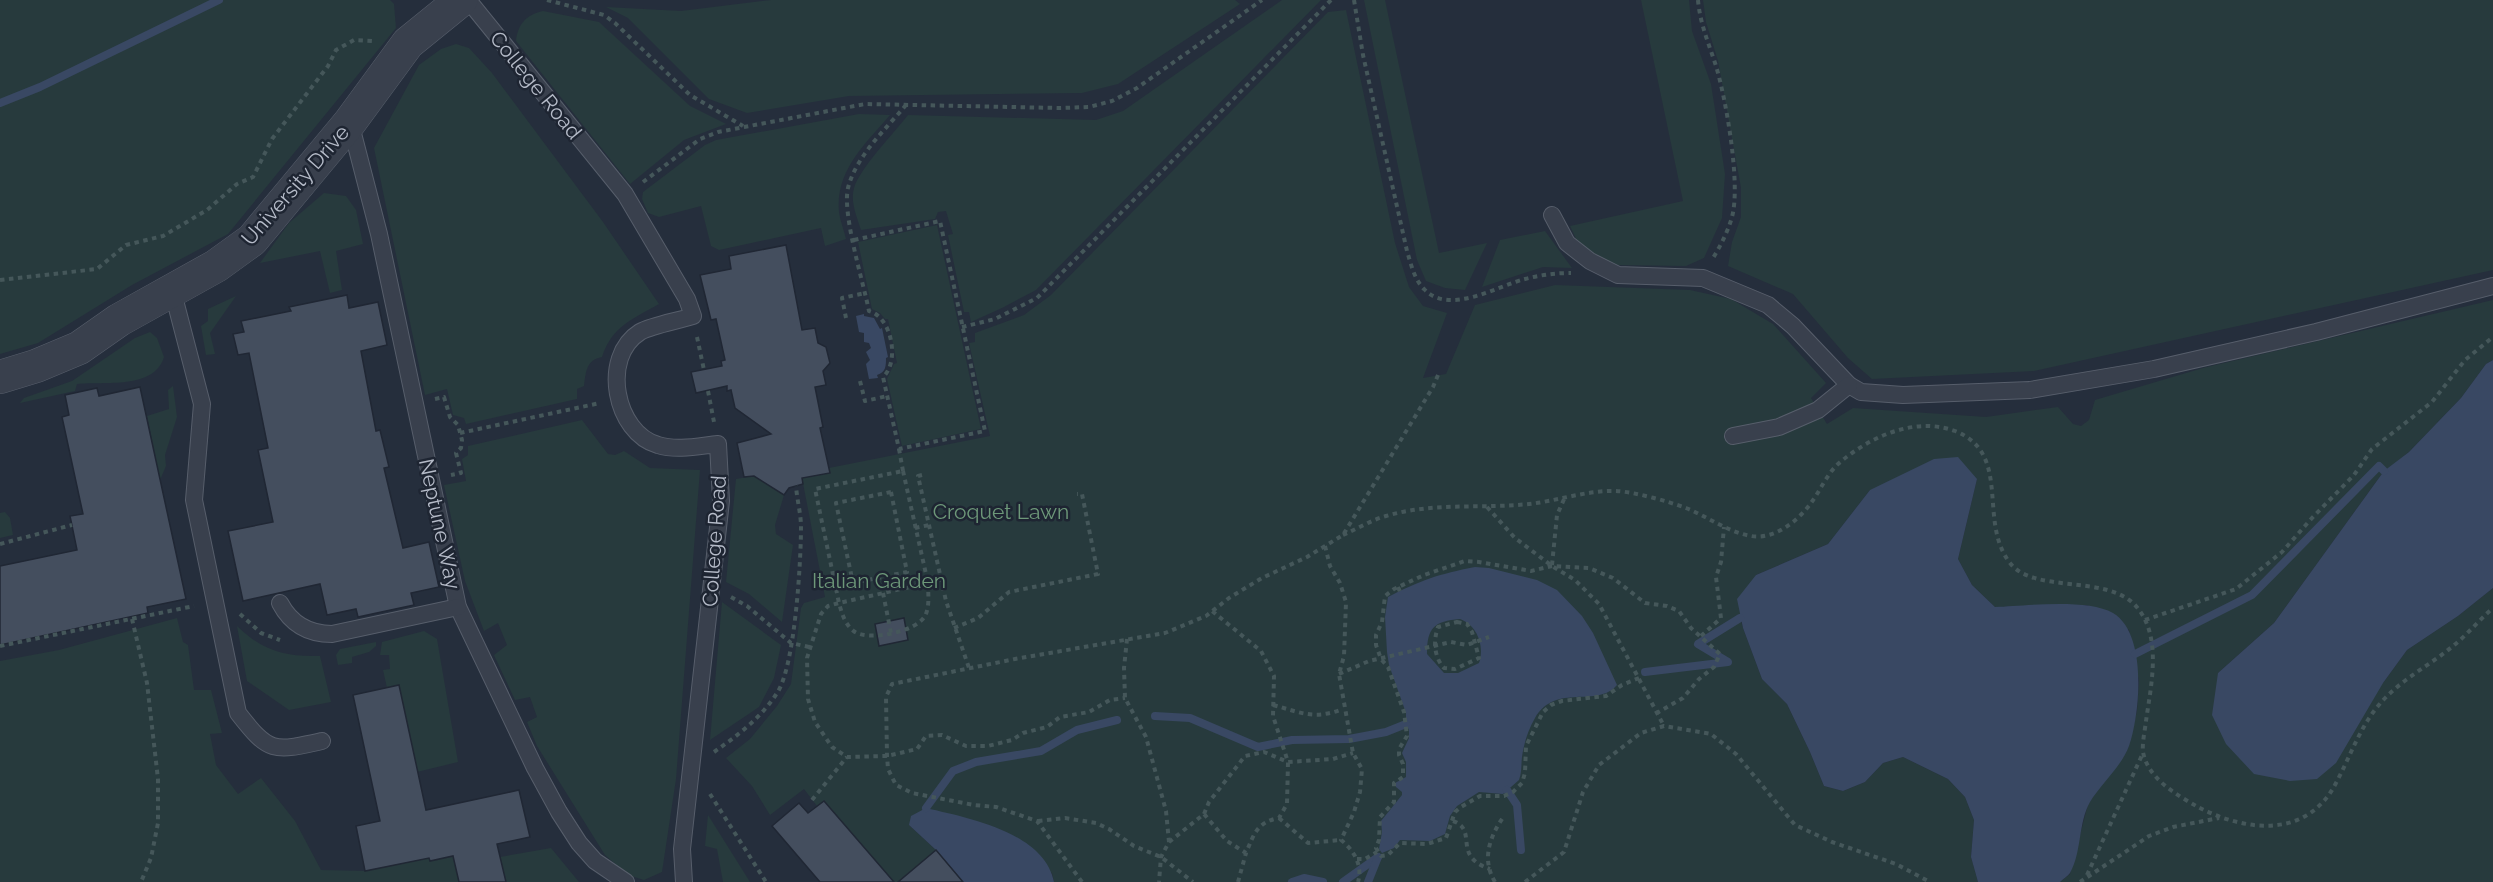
<svg xmlns="http://www.w3.org/2000/svg" width="2493" height="882" font-family="Raleway,sans-serif">
  <rect width="100%" height="100%" fill="#252e3c"/>
  <g fill="#273a3d">
    <polygon points="0,0 390,0 394,4 396,28 228,234 132,285 38,343 0,354"/>
    <polygon points="771,0 1235,0 1240,4 1118,84 1082,93 849,96 747,113 709,99 628,18 606,7 681,11"/>
    <path d="M1282,0h39l-285,290 -34,18 -31,14 -2,-10h-5l-16,-77 5,-1 -7,-23 -8,1 -3,7 -74,11c-4,-13 -11,-28 -7,-42 6,-20 40,-55 54,-73l188,5 27,-9z"/>
    <polygon points="1364,0 1385,0 1439,253 1487,243 1465,290 1445,288 1426,281 1417,260"/>
    <polygon points="1641,0 1689,0 1692,31 1711,84 1725,174 1722,218 1704,258 1686,266 1613,265 1579,245 1570,226 1683,201"/>
    <polygon points="1703,0 2493,0 2493,270 2034,371 1872,379 1848,358 1793,294 1728,266 1732,242 1741,217 1741,188 1718,61 1706,22"/>
    <polygon points="1346,10 1395,243 1409,287 1423,306 1447,313 1423,378 1446,374 1475,305 1555,285 1690,290 1731,299 1773,324 1826,383 1811,398 1827,424 1853,408 1986,417 2058,407 2073,424 2081,426 2089,420 2095,400 2203,368 2493,300 2493,360 2486,364 2461,398 2409,452 2381,475 2274,623 2218,673 2383,683 2407,650 2458,616 2493,588 2493,882 2060,882 2070,874 2088,804 2128,748 2137,711 2139,681 2129,630 2087,605 1995,607 1972,585 1958,559 1977,479 1870,490 1828,544 1756,575 1740,618 1743,628 1762,679 1787,704 1810,752 1824,786 1843,791 1865,782 1883,763 1903,757 1948,779 1965,797 1974,820 1971,857 1978,882 1054,882 1052,873 909,825 936,850 922,862 922,882 894,882 824,801 817,806 804,789 770,815 752,786 726,758 750,739 777,706 791,684 801,608 804,603 825,597 802,478 829,473 829,468 990,436 969,343 975,342 975,333 1024,315 1051,295 1328,12"/>
    <path d="M543,11l56,11 91,84 36,18 -42,16 -54,44 -114,-143c2,-17 10,-26 27,-30z"/>
    <path d="M456,44l13,4 23,25 111,149 56,82c-26,15 -47,22 -57,53 -16,3 -16,15 -18,29l-7,3v10l-111,25 -2,-6 -11,-3 -6,-26 -22,6 -51,-247 45,-83 22,-16z"/>
    <path d="M859,114l31,1c-24,28 -55,56 -51,97 1,9 5,18 7,27l-21,7 -4,-18 -102,22 -8,-4 -10,-40 -42,11 -11,-4 -6,-14 1,-7 62,-47 11,-5z"/>
    <polygon points="324,193 346,196 356,210 363,244 336,251 342,290 330,293 320,251 260,263 289,223"/>
    <polygon points="937,225 981,429 902,446 887,379 894,364 897,363 888,319 885,319 880,313 872,309 858,242"/>
    <polygon points="1545,231 1572,268 1543,267 1482,287 1500,240"/>
    <polygon points="236,296 210,333 215,354 206,355 201,326 208,321 208,309"/>
    <path d="M150,332l7,6 7,19c-10,33 -60,24 -87,27l-2,7 -55,12 4,-5 48,-17 63,-43z"/>
    <polygon points="173,386 177,417 165,455 166,466 160,480 147,416 169,409 168,390"/>
    <polygon points="582,420 608,454 615,455 624,451 650,468 700,470 676,779 662,872 644,880 628,875 605,855 537,746 527,722 537,717 530,697 515,700 494,655 507,645 498,623 484,631 465,581 444,485 466,481 462,459 468,455 468,446"/>
    <polygon points="777,472 778,480 774,489 784,495 775,525 776,534 793,545 782,622 749,594 726,582 736,479"/>
    <polygon points="5,512 10,518 13,535 0,538 0,513"/>
    <polygon points="722,602 781,645 774,678 759,707 710,740"/>
    <polygon points="177,618 183,642 188,645 194,690 211,690 222,733 210,734 216,765 238,794 261,778 295,821 321,870 365,871 429,858 453,856 459,882 0,882 0,661 59,650"/>
    <path d="M237,626c26,25 47,31 83,30l11,46 -42,8 -42,-29z"/>
    <polygon points="424,631 437,639 458,762 417,772 398,685 387,688 383,670 390,669 389,655 380,655 382,642"/>
    <polygon points="376,642 376,646 369,652 352,657 352,663 338,665 336,655 340,649"/>
    <polygon points="708,815 750,882 723,882 717,849 705,846"/>
    <polygon points="551,848 579,882 506,882 500,857"/>
  </g>
  <g fill="#394863" fill-rule="evenodd">
    <path d="M864,314v2l10,2 6,11 2,-1 6,29 -2,1c0,8 0,14 -9,17l1,3 -9,1 -3,-15 4,-4 -4,-8 5,-4 -2,-5 -5,-1v-9l-5,-1 -3,-16z"/>
    <polygon points="2493,360 2493,588 2458,616 2407,650 2383,683 2336,763 2317,779 2290,781 2254,774 2226,744 2212,715 2218,673 2274,623 2384,471 2409,452 2461,398 2486,364"/>
    <path d="M1958,457l19,22 -19,80 14,26 23,22c30,-1 92,-9 118,6 35,21 27,101 16,133 -8,21 -28,38 -39,56 -12,21 -8,50 -20,71 -2,3 -7,6 -10,9h-82l-7,-25 3,-37 -9,-23 -17,-18 -45,-22 -20,6 -18,19 -22,9 -19,-5 -14,-34 -23,-48 -25,-25 -19,-51 -6,-29 19,-24 72,-31 42,-54 64,-31z"/>
    <path d="M1475,567l14,1 48,12 20,10 25,26 11,17 24,52c-20,24 -61,-3 -82,33 -7,12 -11,25 -13,39 -1,8 0,15 -3,23l-16,14 -24,-2 -22,14 -7,10 -5,18 -15,7 -30,-1 -6,8 -12,5 -3,-4 3,-17 -1,-11 21,-26v-3l-6,-5 -1,-4 11,-6v-15l-4,-9 7,-15v-8l-3,-6v-11l-17,-48 -2,-13 -2,-35 3,-20c33,-17 51,-23 87,-30zM1460,619c17,6 25,27 19,44l-21,10h-14l-17,-19c0,-26 7,-33 33,-35z"/>
    <path d="M926,808c42,10 118,24 128,74h-91l-27,-32 -27,-25 2,-9z"/>
  </g>
  <g fill="none" stroke-linecap="round" stroke-linejoin="round">
    <g stroke="#394863" stroke-width="8">
      <polyline points="0,103 40,87 219,0"/>
      <polyline points="2135,654 2252,595 2379,466 2384,471"/>
      <polyline points="1645,672 1728,662 1698,644 1740,618"/>
      <polyline points="1155,716 1190,718 1258,747 1292,740 1349,739 1386,732 1406,724"/>
      <polyline points="1507,790 1517,805 1521,850"/>
      <polyline points="926,808 953,771 976,762 1041,751 1077,730 1117,720"/>
      <polyline points="1292,882 1304,878 1323,882"/>
      <polyline points="1343,882 1378,857"/>
      <polyline points="1368,882 1378,857"/>
    </g>
  </g>
  <g fill="#444e5e" stroke="#202734" stroke-width="1.5">
    <polygon points="786,245 802,330 815,328 818,343 826,347 830,363 823,371 826,385 815,387 823,427 820,428 830,473 802,478 803,484 789,488 784,495 754,476 744,477 737,443 771,434 735,408 731,390 727,391 727,386 696,393 691,372 722,366 721,361 725,360 716,319 711,320 700,275 731,269 729,256"/>
    <polygon points="347,295 349,308 378,302 387,345 361,351 376,431 380,430 389,467 384,468 403,548 429,542 439,587 411,593 414,605 358,617 356,609 327,615 320,584 243,601 228,531 273,522 258,450 268,448 249,353 238,355 233,334 244,332 241,321 291,311 289,307"/>
    <polygon points="140,387 186,599 147,607 148,613 0,645 0,566 77,550 70,516 83,514 62,417 69,415 65,395 97,388 99,396"/>
    <polygon points="904,618 908,640 879,646 875,624"/>
    <polygon points="399,685 426,810 519,790 530,837 497,844 506,882 459,882 453,856 430,861 429,858 365,871 356,826 380,821 353,695"/>
    <polygon points="824,801 894,882 820,882 772,826 799,803 808,813"/>
    <polygon points="936,850 963,882 898,882"/>
  </g>
  <g fill="none" stroke-linecap="round" stroke-linejoin="round">
    <defs>
      <g id="lane">
        <path d="M468,0l157,194 62,105 6,17c-15,5 -40,9 -53,16 -40,25 -25,101 18,113 19,6 41,1 60,-1l3,57 -39,348 2,33"/>
        <polyline points="350,122 379,234 458,607 535,768 559,812 579,843 595,861 626,882"/>
        <polyline points="1552,215 1567,243 1590,261 1618,275 1703,278 1768,305 1793,326 1849,385 1861,392 1903,395 2030,390 2154,369 2316,332 2493,286"/>
        <path d="M172,289l30,115 -8,96 44,213c31,40 35,39 84,28"/>
        <polyline points="1733,436 1779,427 1818,410 1849,385"/>
        <path d="M280,603c11,21 28,31 52,31l126,-27"/>
      </g>
      <polyline id="street" points="0,377 36,366 79,348 119,320 216,266 252,240 350,122 408,43 461,0"/>
    </defs>
    <use href="#lane" stroke="#575e6b" stroke-width="18"/>
    <use href="#street" stroke="#575e6b" stroke-width="34"/>
    <g stroke="#45575a" stroke-width="4" stroke-dasharray="4.5 4.5" stroke-linecap="butt">
      <polyline points="547,0 604,15 615,23 690,95 743,126"/>
      <path d="M1354,0l9,55 44,196c4,13 7,28 17,38 25,27 73,-3 101,-10 15,-4 30,-6 46,-6"/>
      <path d="M1698,0c2,24 11,44 18,66 10,33 25,118 16,151 -4,14 -11,28 -19,41"/>
      <polyline points="643,182 700,139 718,132 865,104 1059,108 1089,107 1112,101 1137,88 1262,0"/>
      <path d="M854,240l86,-19 45,210 -86,18 -16,-72c17,-15 9,-60 -14,-66 -6,-30 -27,-97 -21,-123 8,-32 38,-59 58,-83"/>
      <polyline points="0,280 97,269 126,245 163,236 207,210 237,184 253,177 272,139 328,66 336,50 354,40 373,41"/>
      <polyline points="846,318 842,298 865,293"/>
      <polyline points="962,327 995,319 1037,298 1331,0"/>
      <polyline points="697,337 704,370"/>
      <polyline points="860,381 865,401 887,396"/>
      <polyline points="708,391 714,422"/>
      <polyline points="435,399 444,397 450,417 458,425 462,440 461,448 456,453 461,473 451,475"/>
      <polyline points="460,433 600,403"/>
      <polyline points="899,449 903,471"/>
      <polygon points="903,471 928,583 839,603 815,489"/>
      <polyline points="922,475 918,476 946,601 969,668"/>
      <polygon points="891,492 907,572 853,583 836,503"/>
      <polyline points="1487,507 1515,538 1552,566 1575,580 1599,604 1664,726"/>
      <polyline points="915,528 929,525"/>
      <path d="M1343,535c14,-6 28,-15 43,-19 47,-14 96,-7 143,-12 28,-3 58,-14 87,-13 19,1 51,10 70,17 22,9 42,24 65,28 23,4 47,-15 60,-33 9,-12 16,-29 27,-39 31,-27 77,-48 117,-33 58,23 22,90 55,132 24,31 95,11 125,42 28,30 16,80 11,116 -1,9 -4,22 -3,31 5,27 34,43 55,55 48,25 109,32 138,-24 14,-26 23,-54 42,-77 20,-25 51,-40 75,-60 14,-11 26,-26 40,-38"/>
      <polyline points="0,544 72,525"/>
      <path d="M1325,546l5,20 10,17 6,19 -2,54 -5,18 14,79 9,16 -2,23 -6,20 -13,28c13,10 22,26 17,42"/>
      <polyline points="1552,565 1557,515 1565,497"/>
      <path d="M928,583c0,11 2,23 -3,33 -9,16 -56,25 -70,16 -10,-7 -13,-18 -16,-29l-11,3 -7,8 -14,44 1,41 7,23 17,25 15,10 40,-1 30,-7 9,-13 16,-1 24,11h22l24,-6 11,-7 24,-6 13,-10 29,-5 21,-12 15,-2"/>
      <polyline points="1398,587 1401,594"/>
      <polyline points="883,593 891,633"/>
      <polyline points="731,597 747,606 791,643 809,647"/>
      <polyline points="240,614 261,633 280,640"/>
      <polyline points="132,619 147,683 158,779 158,823 151,858 141,882"/>
      <polyline points="2145,620 2236,589 2282,552 2312,518 2354,475 2372,449 2432,402 2465,360 2493,337"/>
      <path d="M1457,622l10,2 5,8 7,26 -24,11 -11,-1c-10,-11 -11,-27 -6,-41z"/>
      <polyline points="954,628 978,618 1009,592 1098,574 1082,494 1077,494"/>
      <polyline points="1701,636 1721,618 1716,577 1721,562 1724,527"/>
      <polyline points="1127,639 1124,668 1125,698 1146,737 1166,811 1169,842 1161,857 1159,882"/>
      <polyline points="0,646 194,606"/>
      <polyline points="1339,674 1369,661 1451,642 1467,645 1489,637"/>
      <polyline points="1639,678 1622,685 1606,696 1562,701 1551,705 1543,712 1526,746 1525,773 1522,783 1513,792 1504,796 1480,796 1461,807 1455,812 1446,838 1427,844 1400,843 1388,855 1381,856 1376,848 1379,840 1380,817 1394,802 1394,783 1403,777 1403,764 1399,755 1399,749 1407,736 1404,712 1388,667 1381,659 1376,645 1376,635 1382,622 1385,596 1394,589 1424,575 1465,561 1479,562 1531,571 1552,566 1589,568 1613,578 1645,603 1667,606 1679,611 1691,628 1720,654 1714,667 1699,679 1683,698 1657,713"/>
      <path d="M1273,705c30,8 40,15 70,4"/>
      <path d="M714,752c23,-16 48,-35 63,-59 18,-26 24,-132 24,-166 0,-13 -4,-27 -5,-41"/>
      <polyline points="710,794 766,882"/>
      <polyline points="812,800 847,757"/>
      <polyline points="1204,814 1209,802 1245,756 1264,752 1288,762 1333,759 1353,753"/>
      <polyline points="1279,818 1308,843 1341,840"/>
      <polyline points="1038,821 1065,818 1096,823 1109,829 1134,846 1161,857 1193,882"/>
      <path d="M1453,821c26,9 -2,35 37,48"/>
      <path d="M1169,842l35,-28 23,27 19,12c8,-19 11,-31 33,-35l8,-14 1,-42 -15,-46 1,-40 -13,-25 -49,-40"/>
      <polyline points="1357,859 1365,859 1377,852"/>
      <polyline points="2087,875 2143,753"/>
      <polyline points="1082,882 1037,821 996,807 974,805 912,793 896,785 888,769 887,756 886,697 892,684 1015,659 1165,633 1206,616 1229,598 1262,578 1307,557 1343,535 1433,387 1438,375"/>
      <polyline points="1238,882 1246,853"/>
      <path d="M1495,882c-14,-23 -5,-46 9,-66"/>
      <polyline points="1525,882 1564,852 1583,792 1599,765 1641,733 1664,726 1711,734 1736,754 1795,825 1832,842 1896,864 1930,882"/>
      <polyline points="2080,882 2149,836 2173,827 2219,818"/>
    </g>
    <use href="#lane" stroke="#39404d" stroke-width="16"/>
    <use href="#street" stroke="#39404d" stroke-width="33"/>
  </g>
  <g text-anchor="middle" dominant-baseline="central" stroke-width="5" stroke-linejoin="round" paint-order="stroke">
    <g font-size="21" fill="#b5bbc8" stroke="#1e2532">
      <text transform="translate(536 85) rotate(51)">College Road</text>
      <text transform="translate(295 185) rotate(-49)">University Drive</text>
      <text transform="translate(440 524) rotate(78)">Neptune Way</text>
      <text transform="translate(714 541) rotate(-86)">College Road</text>
    </g>
    <g font-size="21" fill="#6d9879" stroke="#1e2532">
      <text x="1001" y="511">Croquet Lawn</text>
      <text x="879" y="580">Italian Garden</text>
    </g>
  </g>
</svg>
